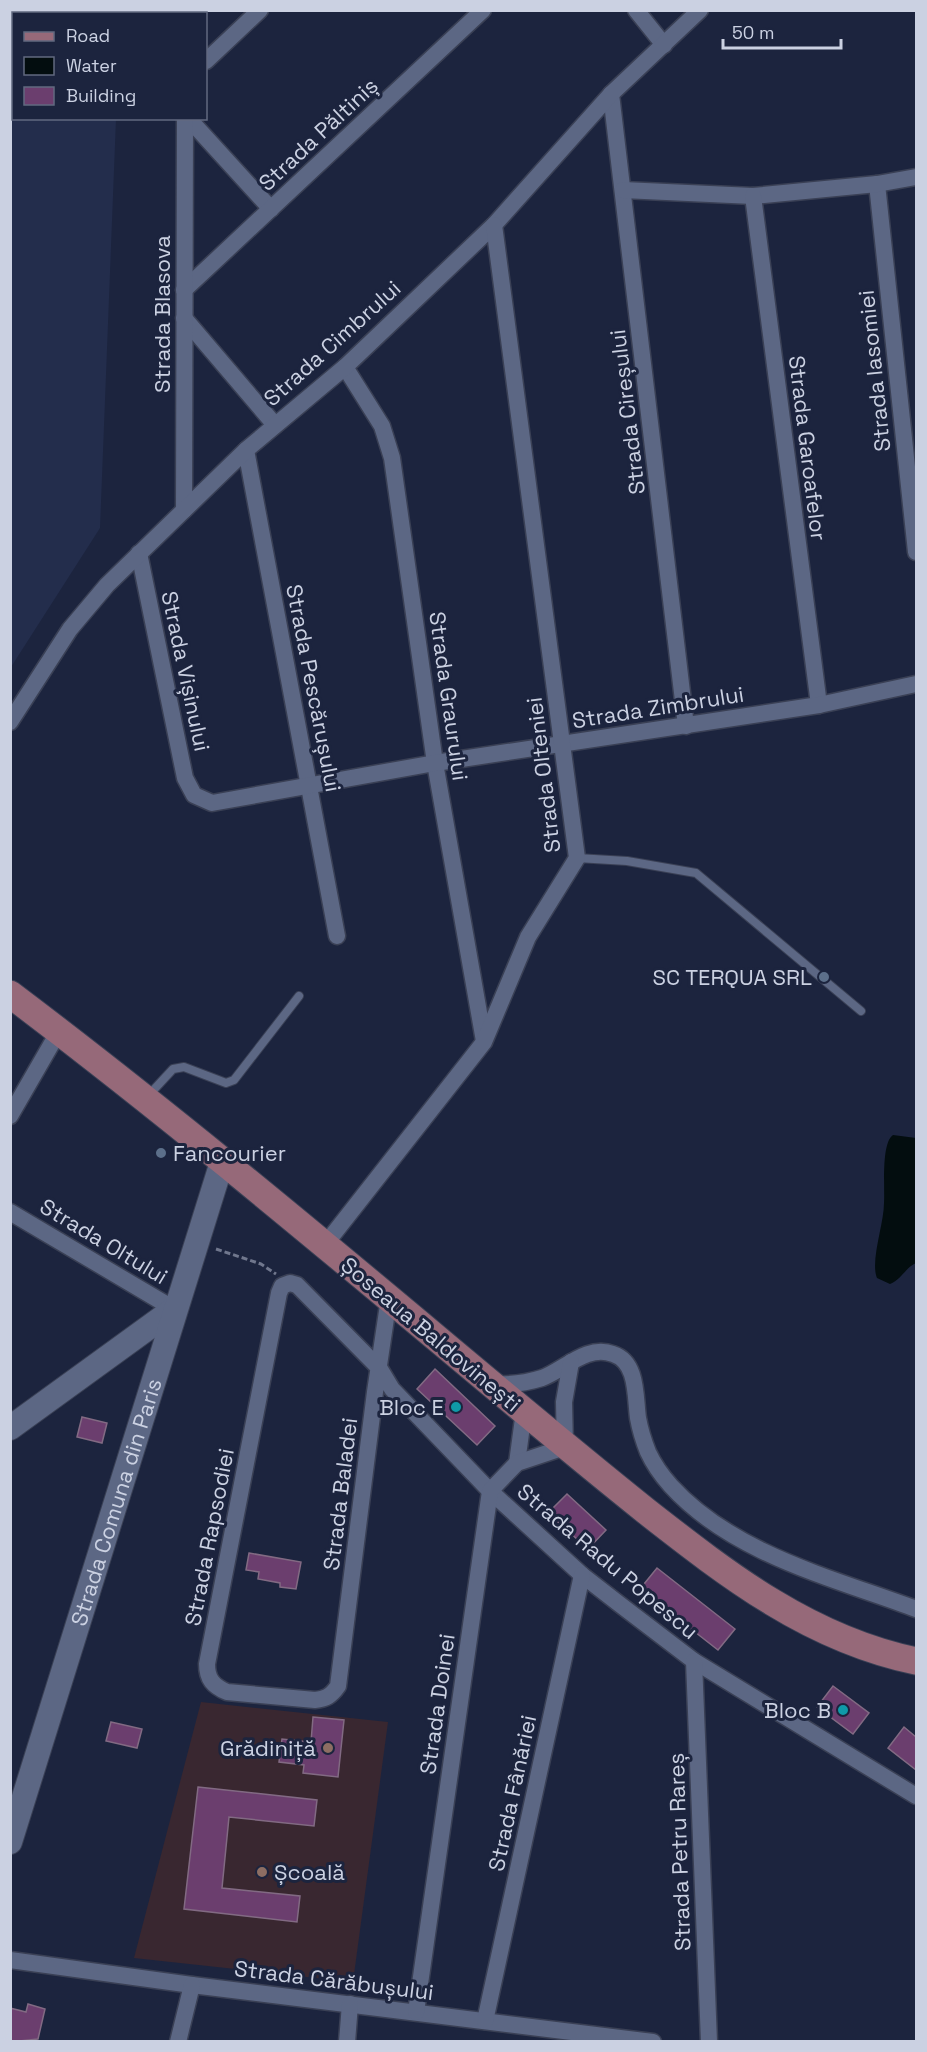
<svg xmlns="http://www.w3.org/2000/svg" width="927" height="2052" font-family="'Space Grotesk',sans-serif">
  <rect width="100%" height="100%" fill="#1c243e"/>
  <polygon fill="#232d4c" points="11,10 120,11 120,14 14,14 14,118 116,119 100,528 11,667"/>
  <polygon fill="#392730" points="201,1702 388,1722 353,1982 134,1958"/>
  <path fill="#030d0f" d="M893,1135l23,3v125c-10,4 -14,16 -26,21l-13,-6c-7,-17 7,-54 7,-75 1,-15 -3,-60 9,-68z"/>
  <g fill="#6b3e6e" stroke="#826a83" stroke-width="1.5">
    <polygon points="435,1369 495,1426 477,1445 417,1389"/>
    <polygon points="82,1417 107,1423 102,1443 77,1437"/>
    <polygon points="567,1494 606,1530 588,1549 548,1513"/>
    <polygon points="249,1553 301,1562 296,1589 280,1587 280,1583 258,1579 259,1572 246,1570"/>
    <polygon points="657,1568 735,1629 718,1650 640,1589"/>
    <polygon points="833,1686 869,1713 853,1734 817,1707"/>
    <polygon points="313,1717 344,1720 338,1777 303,1773 304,1765 279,1762 282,1739 311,1742"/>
    <polygon points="111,1722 142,1729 137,1748 106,1741"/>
    <polygon points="904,1727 916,1737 916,1770 888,1748"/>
    <polygon points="198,1787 317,1800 314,1826 229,1817 222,1888 300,1896 297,1922 184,1909"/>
    <polygon points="28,2004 45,2009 38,2039 10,2042 10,2008 26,2012"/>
  </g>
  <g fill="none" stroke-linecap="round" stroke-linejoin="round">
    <defs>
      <g id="lane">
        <polyline points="577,858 627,861 696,873 861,1011"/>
        <polyline points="147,1097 173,1069 184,1067 226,1083 234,1080 299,996"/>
      </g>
      <g id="street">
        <polyline points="636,10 664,45"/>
        <polyline points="185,14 185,10"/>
        <polyline points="206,61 260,10"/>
        <polyline points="611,94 686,726"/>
        <polyline points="188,118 271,209"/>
        <polyline points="877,184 916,552"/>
        <polyline points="623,190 753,196 877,184 916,177"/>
        <polyline points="753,196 819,705"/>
        <polyline points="184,290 483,10"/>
        <polyline points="184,318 275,425"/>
        <polyline points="345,367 382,426 392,458 435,763 484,1041"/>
        <polyline points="246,450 337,936"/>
        <polyline points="184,510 185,118"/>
        <polyline points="139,553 185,778 194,795 212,803 435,763 819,705 916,684"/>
        <polyline points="10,722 70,629 107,585 246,450 345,367 494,225 611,94 700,10"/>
        <polyline points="10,1116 59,1031"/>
        <polyline points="10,1212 174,1309"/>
        <polyline points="324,1246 484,1042 528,937 577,858 494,225"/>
        <path d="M389,1298l-14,94 -37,294c-7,10 -12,13 -23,14l-88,-8c-14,-6 -20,-13 -20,-28l72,-371 3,-7 8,-3 7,2 83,84 12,20 98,102 92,84 36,28 76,58 222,135"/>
        <path d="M493,1384c16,1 33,-1 49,-6 22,-8 45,-34 71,-24 25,8 22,43 25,64 2,11 6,24 10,34 6,13 14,24 23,34 62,68 162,92 245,123"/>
        <polyline points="517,1463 524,1411"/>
        <polyline points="694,1661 709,2042"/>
        <polyline points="10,1960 192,1985 653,2042"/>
        <polyline points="416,2012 490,1491 517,1463 565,1447 564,1402 571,1362"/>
        <polyline points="485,2021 582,1575"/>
        <polyline points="178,2042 192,1985"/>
        <polyline points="347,2042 350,2004"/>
      </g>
      <g id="secondary">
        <polyline points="10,1428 174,1309"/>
        <path id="s1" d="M10,1842l212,-680"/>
      </g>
      <path id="primary" d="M10,994c147,111 289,229 430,347 68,57 136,114 206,170 83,65 164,128 270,150"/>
    </defs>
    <use href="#lane" stroke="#3a4055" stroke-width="10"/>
    <use href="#street" stroke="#3a4055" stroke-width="19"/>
    <use href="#secondary" stroke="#3a4055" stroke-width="26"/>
    <use href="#primary" stroke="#3a4055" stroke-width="29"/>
    <polyline stroke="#70778d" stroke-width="3" stroke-dasharray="6 3" stroke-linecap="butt" points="216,1249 261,1264 276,1274"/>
    <use href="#lane" stroke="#5c6784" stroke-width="8"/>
    <use href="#street" stroke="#5c6784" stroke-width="16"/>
    <use href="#secondary" stroke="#5c6784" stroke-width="24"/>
    <use href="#primary" stroke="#966979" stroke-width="27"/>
  </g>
  <g fill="#5c6f8a" stroke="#1c243e" stroke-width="2">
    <circle cx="824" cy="977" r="6"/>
    <circle cx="161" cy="1153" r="6"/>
  </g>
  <g fill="#0f9aa8" stroke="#1c243e" stroke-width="2">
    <circle cx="456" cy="1407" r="6"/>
    <circle cx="843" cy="1710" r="6"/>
  </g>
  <g fill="#8d6e63" stroke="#1c243e" stroke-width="2">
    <circle cx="328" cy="1748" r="6"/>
    <circle cx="262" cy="1872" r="6"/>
  </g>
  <g text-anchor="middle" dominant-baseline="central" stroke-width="6" stroke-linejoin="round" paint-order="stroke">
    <g font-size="22" fill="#cbd1e2" stroke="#1c243e">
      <text transform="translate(318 134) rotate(-43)">Strada Păltiniș</text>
      <text transform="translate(162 314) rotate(-90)">Strada Blasova</text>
      <text transform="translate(332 343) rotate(-42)">Strada Cimbrului</text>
      <text transform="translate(874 371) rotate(-96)">Strada Iasomiei</text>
      <text transform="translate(627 412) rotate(-97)">Strada Cireșului</text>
      <text transform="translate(808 448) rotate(83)">Strada Garoafelor</text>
      <text transform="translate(186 671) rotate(78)">Strada Vișinului</text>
      <text transform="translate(314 688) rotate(79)">Strada Pescărușului</text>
      <text transform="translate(449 696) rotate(82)">Strada Graurului</text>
      <text transform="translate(658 707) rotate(-9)">Strada Zimbrului</text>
      <text transform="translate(543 775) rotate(-97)">Strada Olteniei</text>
      <text transform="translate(104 1241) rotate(31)">Strada Oltului</text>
      <text transform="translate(431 1334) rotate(40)">Șoseaua Baldovinești</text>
      <text transform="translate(340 1494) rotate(-83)">Strada Baladei</text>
      <text stroke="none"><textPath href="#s1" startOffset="356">Strada Comuna din Paris</textPath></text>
      <text transform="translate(209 1537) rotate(-79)">Strada Rapsodiei</text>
      <text transform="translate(608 1561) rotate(40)">Strada Radu Popescu</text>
      <text transform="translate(437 1704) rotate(-82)">Strada Doinei</text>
      <text transform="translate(512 1793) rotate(-78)">Strada Fânăriei</text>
      <text transform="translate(679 1852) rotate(-92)">Strada Petru Rareș</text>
      <text transform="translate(334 1980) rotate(7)">Strada Cărăbușului</text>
    </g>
    <g font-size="22" fill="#cbd1e2" stroke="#1c243e" text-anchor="end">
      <text x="812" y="977">SC TERQUA SRL</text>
      <text x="173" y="1153" text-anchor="start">Fancourier</text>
      <text x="444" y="1407">Bloc E</text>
      <text x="831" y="1710">Bloc B</text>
      <text x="316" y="1748">Grădiniță</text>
      <text x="274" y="1872" text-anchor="start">Școală</text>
    </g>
  </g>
  <rect width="927" height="2052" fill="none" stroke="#cbd1e2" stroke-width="24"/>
  <rect x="12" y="12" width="195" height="108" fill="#1c243e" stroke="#626980" stroke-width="1.5"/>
  <rect x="24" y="32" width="30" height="9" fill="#966979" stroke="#626980" stroke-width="1.5"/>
  <text x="66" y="42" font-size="18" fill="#cbd1e2">Road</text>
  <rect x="24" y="57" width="30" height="18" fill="#030d0f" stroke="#626980" stroke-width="1.5"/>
  <text x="66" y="72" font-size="18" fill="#cbd1e2">Water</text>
  <rect x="24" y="87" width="30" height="18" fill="#6b3e6e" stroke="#626980" stroke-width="1.5"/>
  <text x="66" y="102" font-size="18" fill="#cbd1e2">Building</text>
  <path d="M723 39v9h118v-9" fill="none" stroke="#cbd1e2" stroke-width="3"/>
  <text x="732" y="39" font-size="18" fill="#cbd1e2" stroke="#1c243e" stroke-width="4.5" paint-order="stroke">50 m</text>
</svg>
